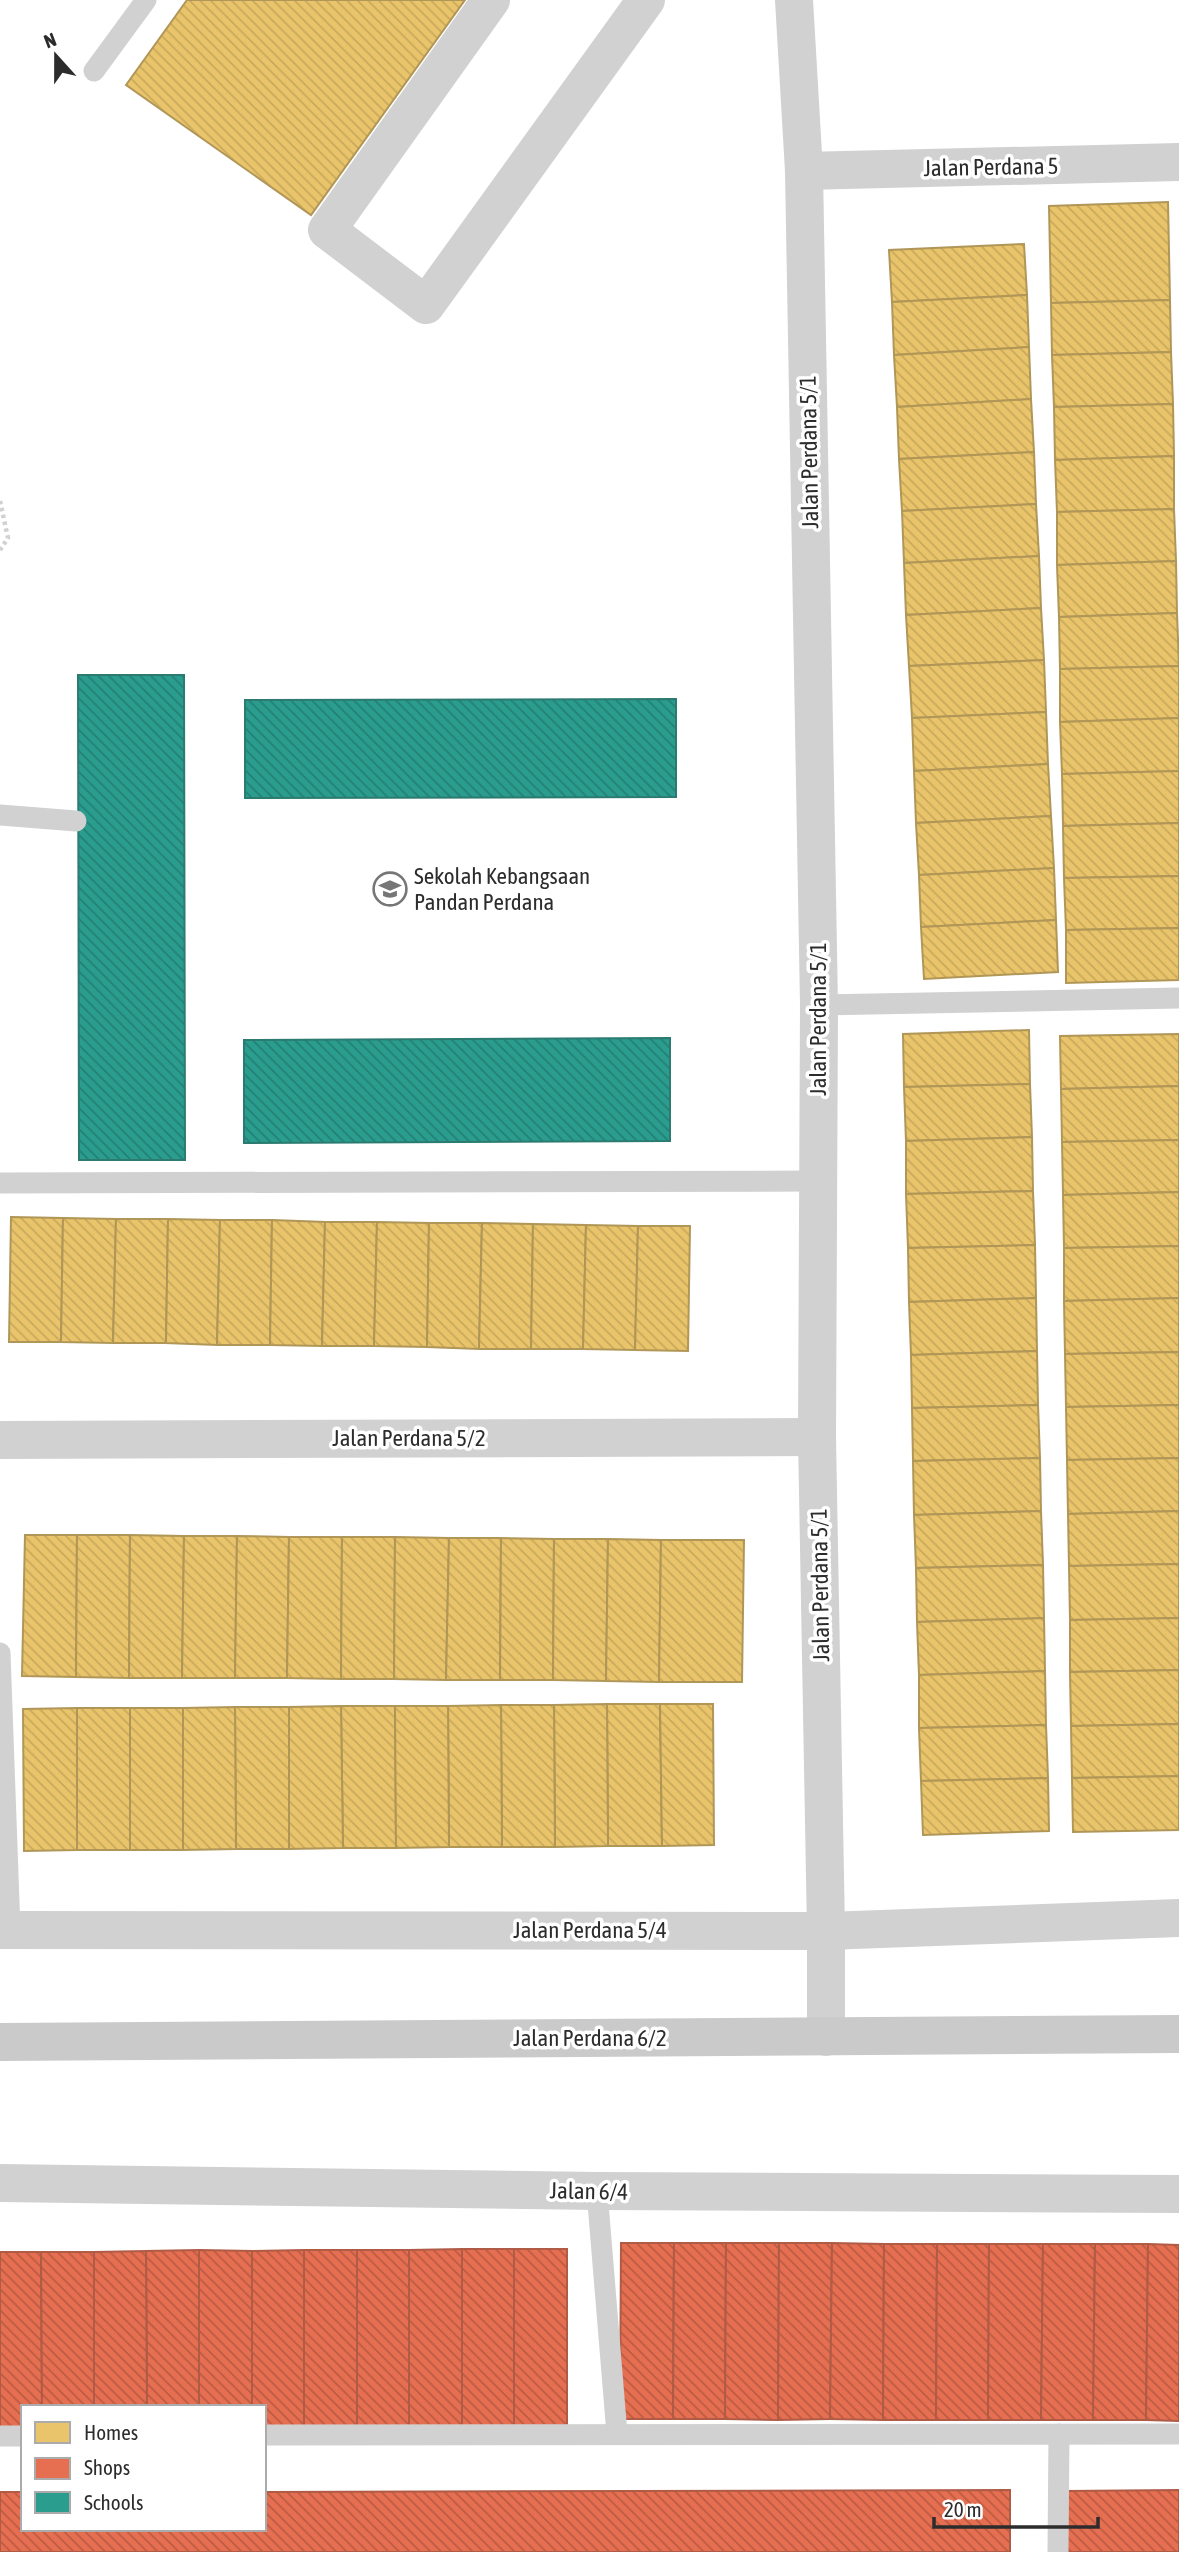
<svg xmlns="http://www.w3.org/2000/svg" width="1179" height="2552" font-family="'Asap Condensed',sans-serif">
  <defs>
    <pattern id="homes-back-hatch" width="6" height="6" patternUnits="userSpaceOnUse" patternTransform="scale(1.75)"><rect width="6" height="6" fill="#e9c46a"/><path d="M-1 5l2 2M0 0l6 6M5-1l2 2" fill="none" stroke="#c8a95c"/></pattern>
    <pattern id="shops-back-hatch" width="6" height="6" patternUnits="userSpaceOnUse" patternTransform="scale(1.75)"><rect width="6" height="6" fill="#e76f51"/><path d="M-1 5l2 2M0 0l6 6M5-1l2 2" fill="none" stroke="#bb5b43"/></pattern>
    <pattern id="schools-back-hatch" width="6" height="6" patternUnits="userSpaceOnUse" patternTransform="scale(1.75)"><rect width="6" height="6" fill="#2a9d8f"/><path d="M-1 5l2 2M0 0l6 6M5-1l2 2" fill="none" stroke="#248075"/></pattern>
  </defs>
  <rect width="100%" height="100%" fill="#fff"/>
  <g fill="url(#homes-back-hatch)" stroke="#b09657" stroke-width="2">
    <polygon points="187,0 465,0 311,215 126,85"/>
    <polygon points="1168,202 1170,300 1051,303 1049,206"/>
    <polygon points="1024,244 1027,295 892,302 889,250"/>
    <polygon points="1027,295 1029,347 894,355 892,302"/>
    <polygon points="1170,300 1171,352 1052,355 1051,303"/>
    <polygon points="1029,347 1031,399 897,407 894,355"/>
    <polygon points="1171,352 1173,404 1054,407 1052,355"/>
    <polygon points="1031,399 1034,452 899,459 897,407"/>
    <polygon points="1173,404 1174,456 1055,460 1054,407"/>
    <polygon points="1034,452 1036,504 902,511 899,459"/>
    <polygon points="1174,456 1174,509 1057,512 1055,460"/>
    <polygon points="1036,504 1039,556 904,563 902,511"/>
    <polygon points="1174,509 1176,561 1057,565 1057,512"/>
    <polygon points="1039,556 1041,608 906,615 904,563"/>
    <polygon points="1176,561 1177,613 1059,617 1057,565"/>
    <polygon points="1041,608 1044,660 909,666 906,615"/>
    <polygon points="1177,613 1179,666 1060,669 1059,617"/>
    <polygon points="1044,660 1046,712 912,718 909,666"/>
    <polygon points="1179,666 1179,718 1060,722 1060,669"/>
    <polygon points="1046,712 1048,764 914,771 912,718"/>
    <polygon points="1179,718 1179,771 1062,774 1060,722"/>
    <polygon points="1048,764 1051,816 916,823 914,771"/>
    <polygon points="1179,771 1179,823 1063,826 1062,774"/>
    <polygon points="1051,816 1054,868 919,875 916,823"/>
    <polygon points="1179,823 1179,876 1064,878 1063,826"/>
    <polygon points="1054,868 1056,920 921,927 919,875"/>
    <polygon points="1179,876 1179,928 1066,930 1064,878"/>
    <polygon points="1056,920 1058,972 924,979 921,927"/>
    <polygon points="1179,928 1179,980 1066,983 1066,930"/>
    <polygon points="1029,1030 1030,1084 904,1087 903,1034"/>
    <polygon points="1179,1034 1179,1086 1061,1089 1060,1036"/>
    <polygon points="1030,1084 1032,1137 906,1141 904,1087"/>
    <polygon points="1179,1086 1179,1140 1062,1142 1061,1089"/>
    <polygon points="1032,1137 1033,1191 906,1194 906,1141"/>
    <polygon points="1179,1140 1179,1192 1063,1195 1062,1142"/>
    <polygon points="1033,1191 1035,1245 908,1248 906,1194"/>
    <polygon points="1179,1192 1179,1246 1064,1248 1063,1195"/>
    <polygon points="11,1217 63,1218 61,1342 9,1342"/>
    <polygon points="63,1218 116,1219 113,1343 61,1342"/>
    <polygon points="116,1219 168,1219 166,1343 113,1343"/>
    <polygon points="168,1219 220,1220 217,1345 166,1343"/>
    <polygon points="220,1220 272,1220 270,1345 217,1345"/>
    <polygon points="272,1220 325,1222 322,1346 270,1345"/>
    <polygon points="325,1222 377,1222 374,1346 322,1346"/>
    <polygon points="377,1222 429,1223 427,1347 374,1346"/>
    <polygon points="429,1223 482,1223 479,1349 427,1347"/>
    <polygon points="482,1223 533,1224 531,1349 479,1349"/>
    <polygon points="533,1224 586,1225 583,1349 531,1349"/>
    <polygon points="586,1225 638,1226 635,1350 583,1349"/>
    <polygon points="638,1226 690,1226 688,1351 635,1350"/>
    <polygon points="1035,1245 1036,1298 909,1302 908,1248"/>
    <polygon points="1179,1246 1179,1298 1064,1301 1064,1248"/>
    <polygon points="1036,1298 1037,1351 911,1355 909,1302"/>
    <polygon points="1179,1298 1179,1352 1065,1354 1064,1301"/>
    <polygon points="1037,1351 1038,1405 912,1408 911,1355"/>
    <polygon points="1179,1352 1179,1405 1066,1407 1065,1354"/>
    <polygon points="1038,1405 1040,1458 913,1461 912,1408"/>
    <polygon points="1179,1405 1179,1458 1067,1460 1066,1407"/>
    <polygon points="1040,1458 1041,1511 914,1515 913,1461"/>
    <polygon points="1179,1458 1179,1511 1068,1514 1067,1460"/>
    <polygon points="1041,1511 1043,1565 916,1568 914,1515"/>
    <polygon points="1179,1511 1179,1564 1069,1566 1068,1514"/>
    <polygon points="25,1535 77,1535 76,1677 22,1676"/>
    <polygon points="77,1535 130,1535 129,1678 76,1677"/>
    <polygon points="130,1535 184,1536 182,1678 129,1678"/>
    <polygon points="184,1536 237,1536 235,1678 182,1678"/>
    <polygon points="237,1536 289,1537 287,1678 235,1678"/>
    <polygon points="289,1537 342,1537 341,1679 287,1678"/>
    <polygon points="342,1537 395,1537 394,1679 341,1679"/>
    <polygon points="395,1537 449,1538 446,1680 394,1679"/>
    <polygon points="449,1538 501,1538 500,1680 446,1680"/>
    <polygon points="501,1538 554,1539 553,1680 500,1680"/>
    <polygon points="554,1539 608,1539 606,1681 553,1680"/>
    <polygon points="608,1539 661,1540 659,1682 606,1681"/>
    <polygon points="661,1540 744,1540 742,1682 659,1682"/>
    <polygon points="1179,1564 1179,1618 1070,1620 1069,1566"/>
    <polygon points="1043,1565 1044,1618 917,1622 916,1568"/>
    <polygon points="1044,1618 1045,1671 919,1675 917,1622"/>
    <polygon points="1179,1618 1179,1670 1070,1672 1070,1620"/>
    <polygon points="1179,1670 1179,1724 1071,1726 1070,1672"/>
    <polygon points="1045,1671 1046,1725 919,1728 919,1675"/>
    <polygon points="607,1704 660,1704 662,1846 608,1846"/>
    <polygon points="607,1704 608,1846 555,1847 554,1705"/>
    <polygon points="660,1704 713,1704 714,1845 662,1846"/>
    <polygon points="501,1705 554,1705 555,1847 502,1847"/>
    <polygon points="501,1705 502,1847 449,1847 448,1706"/>
    <polygon points="341,1706 395,1706 396,1848 343,1848"/>
    <polygon points="341,1706 343,1848 289,1849 289,1707"/>
    <polygon points="395,1706 448,1706 449,1847 396,1848"/>
    <polygon points="235,1707 289,1707 289,1849 236,1849"/>
    <polygon points="235,1707 236,1849 183,1850 183,1708"/>
    <rect x="77" y="1708" width="53" height="142"/>
    <polygon points="77,1708 77,1850 24,1851 23,1709"/>
    <rect x="130" y="1708" width="53" height="142"/>
    <polygon points="1179,1724 1179,1776 1072,1778 1071,1726"/>
    <polygon points="1046,1725 1048,1778 921,1781 919,1728"/>
    <polygon points="1179,1776 1179,1830 1073,1832 1072,1778"/>
    <polygon points="1048,1778 1049,1831 923,1835 921,1781"/>
  </g>
  <g fill="url(#shops-back-hatch)" stroke="#af5b46" stroke-width="2">
    <polygon points="621,2243 674,2243 673,2419 620,2419"/>
    <polygon points="674,2243 726,2243 725,2419 673,2419"/>
    <polygon points="726,2243 779,2243 778,2420 725,2419"/>
    <polygon points="779,2243 832,2243 830,2419 778,2420"/>
    <polygon points="832,2243 884,2244 883,2420 830,2419"/>
    <polygon points="884,2244 937,2244 936,2420 883,2420"/>
    <polygon points="937,2244 989,2244 988,2420 936,2420"/>
    <polygon points="989,2244 1043,2244 1041,2420 988,2420"/>
    <polygon points="1043,2244 1095,2244 1093,2420 1041,2420"/>
    <polygon points="1095,2244 1148,2244 1146,2420 1093,2420"/>
    <polygon points="1148,2244 1179,2245 1179,2421 1146,2420"/>
    <polygon points="462,2249 462,2426 409,2426 409,2250"/>
    <rect x="462" y="2249" width="52" height="177"/>
    <polygon points="514,2249 567,2249 567,2425 514,2426"/>
    <polygon points="199,2250 199,2407 147,2407 146,2251"/>
    <polygon points="199,2250 252,2251 252,2407 199,2407"/>
    <polygon points="304,2250 304,2427 264,2427 264,2407 252,2407 252,2251"/>
    <rect x="304" y="2250" width="53" height="177"/>
    <polygon points="357,2250 409,2250 409,2426 357,2427"/>
    <polygon points="146,2251 147,2407 94,2407 94,2252"/>
    <polygon points="0,2252 41,2252 42,2407 23,2407 23,2428 0,2429"/>
    <polygon points="41,2252 94,2252 94,2407 42,2407"/>
    <polygon points="1010,2490 1010,2552 0,2552 0,2492 23,2492 23,2529 264,2529 264,2492"/>
    <polygon points="1179,2490 1179,2552 1067,2552 1067,2491"/>
  </g>
  <g fill="url(#schools-back-hatch)" stroke="#2b7b71" stroke-width="2">
    <polygon points="78,675 184,675 185,1160 79,1160"/>
    <polygon points="676,699 676,797 245,798 245,700"/>
    <polygon points="670,1038 670,1141 244,1143 244,1040"/>
  </g>
  <g fill="none" stroke-linecap="round" stroke-linejoin="round">
    <polyline stroke="#d1d1d1" stroke-width="4.5" stroke-dasharray="3.5 3.5" stroke-linecap="butt" points="0,501 8,538 0,550"/>
    <g stroke="#d1d1d1" stroke-width="21">
      <polyline points="94,71 146,0"/>
      <polyline points="0,815 76,821"/>
      <polyline points="819,1005 1179,998"/>
      <polyline points="0,1183 818,1181"/>
      <polyline points="0,1653 10,1930"/>
      <polyline points="597,2191 617,2434"/>
      <polyline points="264,2435 1179,2434"/>
      <polyline points="0,2436 23,2436"/>
      <polyline points="1058,2552 1059,2434"/>
    </g>
    <g stroke="#d1d1d1" stroke-width="38">
      <polyline points="491,0 327,230 426,305 646,0"/>
      <polyline points="794,0 804,171 819,1005 817,1437 826,1931 826,2037"/>
      <polyline points="804,171 1179,162"/>
      <polyline points="0,1440 817,1437"/>
      <polyline points="0,1930 826,1931 1179,1918"/>
      <polyline points="0,2183 597,2191 1179,2194"/>
    </g>
    <polyline stroke="#cacaca" stroke-width="38" points="0,2042 1179,2034"/>
  </g>
  <defs>
    <symbol id="school-ring" viewBox="-11 -11 22 22"><circle r="9.5" fill="#fff" stroke="#767676" stroke-width="1.5"/><path d="M0-5L7-2L0 1L-7-2ZM-4 1L0 2.5L4 1V4Q0 6-4 4Z" fill="#767676"/></symbol>
  </defs>
  <g fill-rule="evenodd">
    <use href="#school-ring" x="371" y="870" width="38" height="38"/>
  </g>
  <g text-anchor="middle" dominant-baseline="central" stroke-width="7" stroke-linejoin="round" paint-order="stroke">
    <g font-size="23" fill="#2c2c2c" stroke="#fff">
      <text transform="translate(991 167) rotate(-1)">Jalan Perdana 5</text>
      <text transform="translate(809 452) rotate(-91)">Jalan Perdana 5/1</text>
      <text transform="translate(818 1019) rotate(-90)">Jalan Perdana 5/1</text>
      <text x="409" y="1438">Jalan Perdana 5/2</text>
      <text transform="translate(820 1585) rotate(-91)">Jalan Perdana 5/1</text>
      <text x="590" y="1930">Jalan Perdana 5/4</text>
      <text x="590" y="2038">Jalan Perdana 6/2</text>
      <text transform="translate(589 2191) rotate(1)">Jalan 6/4</text>
    </g>
    <g font-size="23" fill="#2c2c2c" stroke="#fff" text-anchor="start">
      <text x="414" y="876">Sekolah Kebangsaan<tspan x="414" dy="26">Pandan Perdana</tspan></text>
    </g>
  </g>
  <rect x="21" y="2405" width="245" height="126" fill="#ffffff" stroke="#ababab" stroke-width="2"/>
  <rect x="35" y="2422" width="35" height="21" fill="#e9c46a" stroke="#ababab" stroke-width="2"/>
  <text x="84" y="2440" font-size="21" fill="#2c2c2c">Homes</text>
  <rect x="35" y="2458" width="35" height="21" fill="#e76f51" stroke="#ababab" stroke-width="2"/>
  <text x="84" y="2475" font-size="21" fill="#2c2c2c">Shops</text>
  <rect x="35" y="2492" width="35" height="21" fill="#2a9d8f" stroke="#ababab" stroke-width="2"/>
  <text x="84" y="2510" font-size="21" fill="#2c2c2c">Schools</text>
  <g transform="translate(56 56) rotate(339)" stroke="#ffffff" stroke-width="5" paint-order="stroke">
  <path d="M0-5L12 26L0 18L-12 26Z" fill="#2c2c2c"/>
  <text y="-10" font-size="19" font-weight="bold" text-anchor="middle" fill="#2c2c2c">N</text>
  </g>
  <path d="M934 2517v10h164v-10" fill="none" stroke="#2c2c2c" stroke-width="3.5"/>
  <text x="944" y="2517" font-size="21" fill="#2c2c2c" stroke="#ffffff" stroke-width="5" paint-order="stroke">20 m</text>
</svg>
